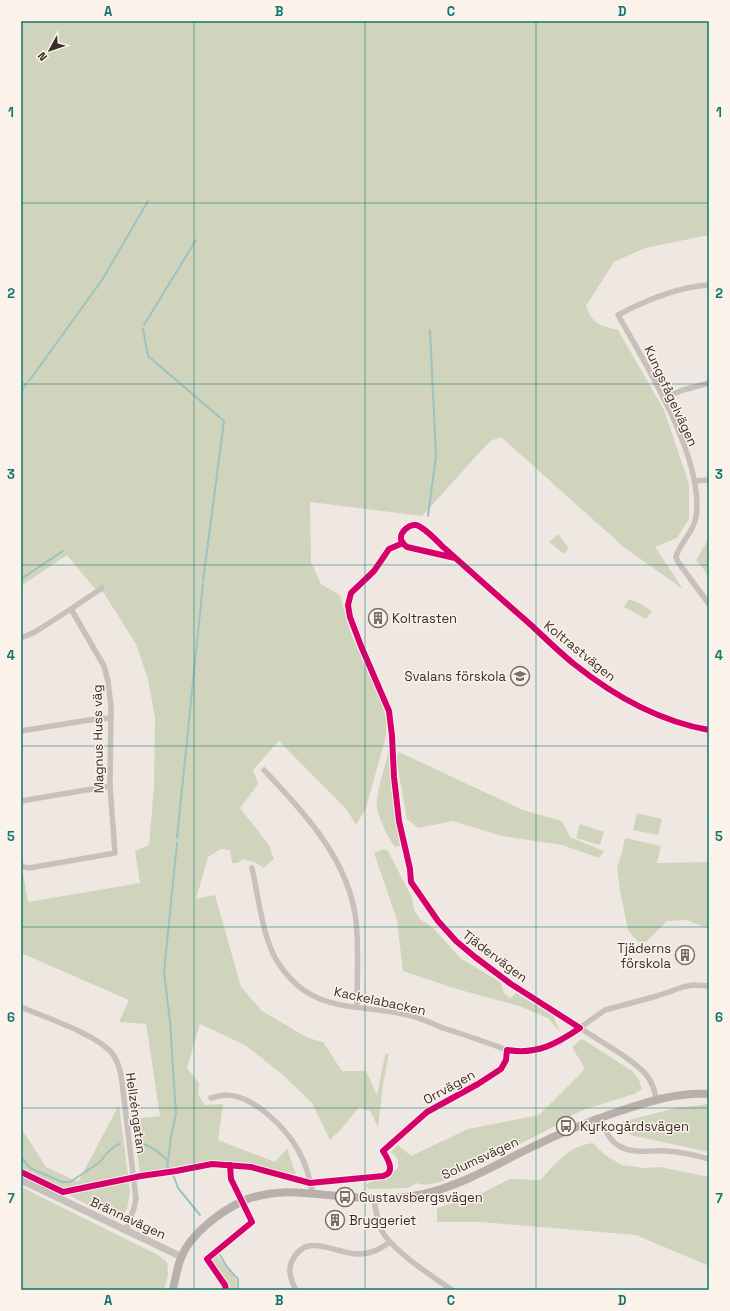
<svg xmlns="http://www.w3.org/2000/svg" width="730" height="1311" font-family="'Space Grotesk',sans-serif">
  <rect width="100%" height="100%" fill="#efe8e2"/>
  <g fill="#d0d4bc">
    <path d="M21,21h688v214l-64,13 -31,14 -28,44c6,18 15,20 32,24l46,80 25,74v35l-12,19 -22,9 28,42 -58,-41 -124,-111 -11,4 -68,75 -112,-14 1,60 10,22 19,11 11,39 30,67 5,17v18l-20,72 -10,17 -9,-15 -68,-69 -26,29 5,14 -18,24 29,37 5,14 -10,9 -10,-6 -12,-3 -4,4h-6l-2,-13 -9,-1 -13,8 -12,42 19,-4 26,92 21,24 46,27 15,4 19,29h24l11,24 8,-40 4,-2 -6,32 -5,42 -8,-16 -11,-4 -16,20 -13,13 -18,-37 -29,-28 -38,-30 -45,-21 -13,44 12,15 -1,12 7,10 18,-1 -5,36 57,22 12,-13 9,25 -17,-2 -45,-10h-20l-74,11 -8,-54 28,-3 -14,-92 -27,-2 10,-22 -108,-47v-82l2,1 5,30 112,-19 -5,-32 14,-6 5,-58 1,-69 -7,-39 -12,-35 -33,-52 -9,-4 -27,-33 -46,31z"/>
    <polygon points="557,535 559,535 569,548 564,554 549,542"/>
    <polygon points="709,538 709,576 696,560"/>
    <polygon points="629,599 641,604 652,611 646,619 624,607"/>
    <path d="M389,750l11,96 -5,1c-8,-12 -15,-25 -18,-39 -2,-13 9,-45 12,-58z"/>
    <polygon points="399,752 523,810 562,821 570,837 604,851 599,858 562,845 502,836 453,821 418,828 407,819 396,758 397,755"/>
    <polygon points="637,813 662,819 658,835 633,830"/>
    <polygon points="580,824 604,832 600,845 576,838"/>
    <polygon points="625,838 661,846 657,863 709,862 709,929 687,920 667,921 646,942 638,942 628,930 620,891 617,867 621,856"/>
    <polygon points="384,849 388,851 412,898 414,910 420,919 433,928 460,958 500,982 504,993 510,998 516,993 553,1016 560,1032 548,1018 519,1006 453,988 403,971 397,920 374,853"/>
    <path d="M582,1039l49,31 8,10 3,9 -8,5 -48,15 -23,10 -8,7 -51,26c-7,-9 -20,1 -28,5l2,8c-15,7 -46,25 -61,18l-9,5 -39,1 -3,-3 2,-3 20,-7 10,-8c1,-7 -1,-12 -7,-16l7,-7 13,11 57,-27 71,-14 46,-46 -13,-22z"/>
    <polygon points="709,1104 709,1152 630,1135 621,1122 676,1108"/>
    <polygon points="119,1105 130,1191 127,1209 123,1216 115,1219 65,1193 60,1189 21,1170 21,1128 46,1167 78,1182"/>
    <path d="M593,1143l12,12 17,10 22,3 16,-1 49,10v89l-73,-31 -156,-13h-43v-14l41,-13 32,-16 30,1c17,-17 28,-34 53,-37z"/>
    <polygon points="21,1187 158,1255 167,1262 168,1275 164,1290 21,1290"/>
    <path d="M216,1254l20,25 1,11h-9c-3,-12 -16,-21 -16,-34z"/>
  </g>
  <g fill="none" stroke-linecap="round" stroke-linejoin="round">
    <g stroke="#9dc2c0" stroke-width="2">
      <polyline points="144,325 196,240"/>
      <polyline points="143,329 148,356 224,421 203,581"/>
      <polyline points="29,381 102,280 148,201"/>
      <polyline points="21,392 26,384"/>
      <polyline points="428,516 436,456 430,330"/>
      <polyline points="21,579 63,551"/>
      <polyline points="177,838 203,584"/>
      <path d="M139,1142c12,4 20,9 29,19l-1,5 7,11 4,11 22,27"/>
      <polyline points="21,1153 21,1157 30,1168 62,1182 70,1182 100,1162 107,1153 115,1146 120,1144"/>
      <polyline points="168,1161 171,1137 176,1114 170,1021 164,972 177,843"/>
      <polyline points="220,1255 227,1267 238,1279 238,1290"/>
    </g>
    <g stroke="#c8c0bb" stroke-width="5.5">
      <path d="M709,285c-32,2 -63,15 -91,30 28,49 87,145 78,202 -2,15 -16,25 -20,40l2,5 31,42"/>
      <polyline points="663,398 683,390 709,383"/>
      <polyline points="695,481 709,480"/>
      <path d="M387,552l-13,19 -23,22 -3,12 2,12 11,29 28,65 3,25 2,41 5,44 11,48 1,13 27,39 18,20 19,16 36,27 113,72c18,13 29,21 32,43"/>
      <path d="M455,558l-48,-11c-2,-2 -6,-4 -6,-8 -1,-7 8,-15 15,-14 8,2 20,15 26,21 29,26 59,53 89,79 14,13 28,27 43,39 40,32 84,57 135,66"/>
      <polyline points="21,638 35,632 71,609 102,588"/>
      <polyline points="21,731 89,720 111,718"/>
      <path d="M264,770c40,43 85,89 92,151 3,28 1,57 1,86"/>
      <polyline points="21,801 110,786"/>
      <polyline points="21,865 24,867 29,868 115,853 110,786 111,707 108,681 104,666 71,609"/>
      <path d="M252,868c6,27 11,71 25,93 35,56 81,41 135,55 11,3 21,8 31,12 22,7 43,14 64,22l11,2 28,-4 14,-6 45,-32 52,-14 26,-9 10,-2 16,1"/>
      <path d="M21,1007c23,10 81,29 93,49 5,8 7,17 8,26l14,117 -2,9 -8,22"/>
      <path d="M211,1098c5,-1 10,-3 15,-3 27,0 60,33 72,55 8,13 12,29 15,44"/>
      <path d="M600,1118c5,11 9,23 21,29 13,7 31,3 46,4 14,1 28,4 42,8"/>
      <polyline points="394,1141 427,1112 478,1084 501,1069 506,1060 507,1050"/>
      <path d="M373,1198c3,10 4,21 8,31 8,19 52,48 71,61"/>
      <path d="M296,1290c-5,-9 -9,-19 -4,-29 15,-31 44,-6 67,-7 12,0 21,-5 31,-12"/>
    </g>
    <polyline stroke="#c8c0bb" stroke-width="7" points="21,1180 182,1257"/>
    <path stroke="#b9b0ab" stroke-width="8" d="M173,1290c2,-11 4,-22 8,-32 9,-24 40,-47 62,-57 28,-12 55,-9 84,-6 31,3 66,6 97,-1 38,-9 71,-29 106,-46 28,-14 57,-26 87,-36 30,-10 60,-20 92,-18"/>
    <defs>
      <g id="cycleway">
        <path d="M455,558l-48,-11c-2,-2 -6,-4 -6,-8 -1,-7 8,-15 15,-14 8,2 20,15 26,21 29,26 59,53 89,79 14,13 28,27 43,39 40,32 84,57 135,66"/>
        <path d="M21,1172l42,20 78,-16 35,-5 36,-7 39,3 59,16 73,-7c13,-3 5,-17 0,-25l44,-39 51,-28 23,-15 5,-9 1,-10c30,5 49,-6 73,-22l-69,-44 -36,-27 -19,-16 -18,-20 -27,-39 -1,-13 -11,-48 -5,-44 -2,-41 -3,-25 -28,-65 -11,-29 -2,-12 3,-12 23,-22 13,-19 2,-3 14,-6"/>
        <polyline points="226,1290 225,1285 207,1259 252,1222 231,1179 230,1165"/>
      </g>
    </defs>
    <use href="#cycleway" stroke="#fbf2ea" stroke-width="8"/>
    <use href="#cycleway" stroke="#d6006c" stroke-width="6"/>
  </g>
  <path fill="none" stroke="#0f766e" stroke-width="1" stroke-opacity="0.55" d="M194,21v1269M365,21v1269M536,21v1269M21,203h688M21,384h688M21,565h688M21,746h688M21,927h688M21,1108h688"/>
  <defs>
    <symbol id="building-ring" viewBox="-11 -11 22 22"><circle r="9.5" fill="#fbf2ea" stroke="#796e69" stroke-width="1.5"/><path d="M-4-6H4V6H1V3H-1V6H-4ZM-2.5-4.3h1.7v1.8h-1.7ZM.8-4.3h1.7v1.8H.8ZM-2.5-1h1.7V.8h-1.7ZM.8-1h1.7V.8H.8Z" fill="#796e69"/></symbol>
    <symbol id="school-ring" viewBox="-11 -11 22 22"><circle r="9.5" fill="#fbf2ea" stroke="#796e69" stroke-width="1.5"/><path d="M0-5L7-2L0 1L-7-2ZM-4 1L0 2.5L4 1V4Q0 6-4 4Z" fill="#796e69"/></symbol>
    <symbol id="bus-ring" viewBox="-11 -11 22 22"><circle r="9.5" fill="#fbf2ea" stroke="#796e69" stroke-width="1.5"/><path d="M-5-6H5V4H4V6H2V4H-2V6H-4V4H-5ZM-3.5-4V0h7V-4ZM-3.5 1.2v1.5H-2V1.2ZM2 1.2v1.5H3.5V1.2Z" fill="#796e69"/></symbol>
  </defs>
  <g fill-rule="evenodd">
    <use href="#building-ring" x="367" y="607" width="22" height="22"/>
    <use href="#school-ring" x="509" y="665" width="22" height="22"/>
    <use href="#building-ring" x="674" y="944" width="22" height="22"/>
    <use href="#bus-ring" x="555" y="1115" width="22" height="22"/>
    <use href="#bus-ring" x="334" y="1186" width="22" height="22"/>
    <use href="#building-ring" x="324" y="1209" width="22" height="22"/>
  </g>
  <g text-anchor="middle" dominant-baseline="central" stroke-width="3" stroke-linejoin="round" paint-order="stroke">
    <g font-size="13" fill="#392d28" stroke="#fbf2ea">
      <text transform="translate(671 396) rotate(65)">Kungsfågelvägen</text>
      <text transform="translate(580 651) rotate(39)">Koltrastvägen</text>
      <text transform="translate(98 739) rotate(-91)">Magnus Huss väg</text>
      <text transform="translate(495 956) rotate(37)">Tjädervägen</text>
      <text transform="translate(380 1001) rotate(12)">Kackelabacken</text>
      <text transform="translate(449 1087) rotate(-29)">Orrvägen</text>
      <text transform="translate(136 1113) rotate(82)">Hellzéngatan</text>
      <text transform="translate(480 1158) rotate(-25)">Solumsvägen</text>
      <text transform="translate(128 1218) rotate(25)">Brännavägen</text>
    </g>
    <g font-size="13" fill="#392d28" stroke="#fbf2ea" text-anchor="start">
      <text x="392" y="618">Koltrasten</text>
      <text x="506" y="676" text-anchor="end">Svalans förskola</text>
      <text x="671" y="948" text-anchor="end">Tjäderns<tspan x="671" dy="15">förskola</tspan></text>
      <text x="580" y="1126">Kyrkogårdsvägen</text>
      <text x="359" y="1197">Gustavsbergsvägen</text>
      <text x="349" y="1220">Bryggeriet</text>
    </g>
  </g>
  <rect width="730" height="1311" fill="none" stroke="#fbf2ea" stroke-width="44"/>
  <g transform="translate(50 50) rotate(230)" stroke="#fbf2ea" stroke-width="3" paint-order="stroke">
  <path d="M0-3L7 15L0 10L-7 15Z" fill="#392d28"/>
  <text y="-6" font-size="11" font-weight="bold" text-anchor="middle" fill="#392d28">N</text>
  </g>
  <rect x="22" y="22" width="686" height="1267" fill="none" stroke="#0f766e" stroke-width="1.5"/>
  <g font-size="13" text-anchor="middle" font-weight="bold" fill="#0f766e">
    <text x="108" y="16">A</text>
    <text x="279" y="16">B</text>
    <text x="451" y="16">C</text>
    <text x="622" y="16">D</text>
    <text x="11" y="117">1</text>
    <text x="719" y="117">1</text>
    <text x="11" y="298">2</text>
    <text x="719" y="298">2</text>
    <text x="11" y="479">3</text>
    <text x="719" y="479">3</text>
    <text x="11" y="660">4</text>
    <text x="719" y="660">4</text>
    <text x="11" y="841">5</text>
    <text x="719" y="841">5</text>
    <text x="11" y="1022">6</text>
    <text x="719" y="1022">6</text>
    <text x="11" y="1203">7</text>
    <text x="719" y="1203">7</text>
    <text x="108" y="1305">A</text>
    <text x="279" y="1305">B</text>
    <text x="451" y="1305">C</text>
    <text x="622" y="1305">D</text>
  </g>
</svg>
